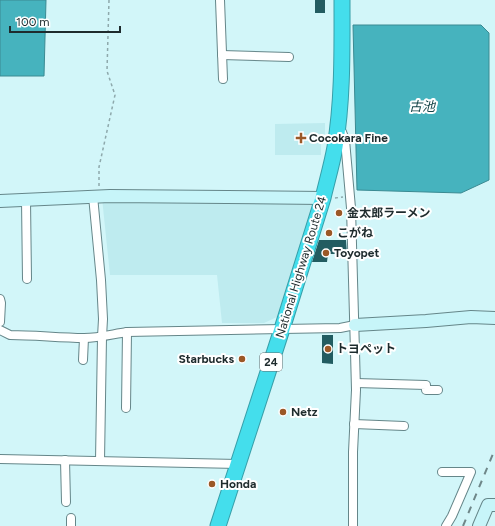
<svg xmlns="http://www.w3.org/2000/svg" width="495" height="526" font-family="Figtree,'Noto Sans JP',sans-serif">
  <rect width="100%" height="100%" fill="#d2f6f9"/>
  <g fill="#beebef">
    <polygon points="325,123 325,134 321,134 321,155 275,155 275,124"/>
    <polygon points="102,198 310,200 313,206 277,317 264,323 222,323 217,275 110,275"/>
  </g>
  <g fill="#46b3be" stroke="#3a8a92">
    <polygon points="0,0 46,0 44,76 0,76"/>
    <polygon points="353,25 481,25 489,33 489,180 461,193 357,190"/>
  </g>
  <g fill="#225c61">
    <rect x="315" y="0" width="10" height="13"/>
    <polygon points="319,240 346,240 347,254 328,254 327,262 312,262"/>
    <polygon points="322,335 333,335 333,364 322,363"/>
  </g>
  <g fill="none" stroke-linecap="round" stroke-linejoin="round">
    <defs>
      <g id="street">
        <polyline points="220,0 223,79"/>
        <polyline points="222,55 289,57"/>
        <polyline points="339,129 342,132 345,140 351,208 355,352 356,390 353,452 353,526"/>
        <polyline points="93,196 101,280 103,319 102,337 100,461"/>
        <polyline points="26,200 27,279"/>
        <polyline points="0,299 1,303 0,322"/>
        <path d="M0,330l10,5c25,0 50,3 74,3 15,0 29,-4 43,-6l213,-4 15,-3"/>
        <polyline points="83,360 84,338"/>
        <polyline points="356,383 426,385 426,390 438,390"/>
        <polyline points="126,408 127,332"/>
        <polyline points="354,424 404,426"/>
        <polyline points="0,459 238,464"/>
        <polyline points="65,460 66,502"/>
        <polyline points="442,472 471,472 452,516 446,526"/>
        <polyline points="71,518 71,526"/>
      </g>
      <g id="secondary">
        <polyline points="0,201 110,196 323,198"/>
        <polyline points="355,325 426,321 471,317 495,318"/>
        <polyline points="479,526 488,505 495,505"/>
      </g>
      <path id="highway" d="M218,526l64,-197 41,-131c4,-17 9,-34 12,-51 8,-48 7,-98 7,-147"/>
    </defs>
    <use href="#street" stroke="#658689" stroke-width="10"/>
    <use href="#secondary" stroke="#658689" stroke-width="14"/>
    <use href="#highway" stroke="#379fa9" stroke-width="17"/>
    <g stroke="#8ea9ac" stroke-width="1.5" stroke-dasharray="3 3" stroke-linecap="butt">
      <polyline points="99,186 99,167 115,95 107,71 109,0"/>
      <polyline points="335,198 343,197"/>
    </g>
    <use href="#street" stroke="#fff" stroke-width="8"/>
    <use href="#secondary" stroke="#c7f5f9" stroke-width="12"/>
    <use href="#highway" stroke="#44deec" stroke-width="15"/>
    <polyline stroke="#6f8789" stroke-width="2" stroke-dasharray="7 7" stroke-linecap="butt" points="463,526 495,449"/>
  </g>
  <g fill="#9b5827" stroke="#fff" stroke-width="1.5">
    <path d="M299 132h4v4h4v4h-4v4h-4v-4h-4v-4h4z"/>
    <circle cx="339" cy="213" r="4"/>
    <circle cx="329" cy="233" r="4"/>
    <circle cx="326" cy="253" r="4"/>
    <circle cx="328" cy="349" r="4"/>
    <circle cx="242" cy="359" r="4"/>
    <circle cx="283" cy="412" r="4"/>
    <circle cx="212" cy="484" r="4"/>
  </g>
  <g text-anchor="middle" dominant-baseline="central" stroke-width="4" stroke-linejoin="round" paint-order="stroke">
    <rect fill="#fff" stroke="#626b6c" stroke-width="1" x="260" y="353" width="22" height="18" rx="3"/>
    <g font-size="11" font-weight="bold" fill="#1e2b2d">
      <text x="271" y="362">24</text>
    </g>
    <g font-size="12" font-weight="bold" fill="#1e2b2d" stroke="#fff" text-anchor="start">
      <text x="309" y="138">Cocokara Fine</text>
      <text x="347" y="213">金太郎ラーメン</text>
      <text x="337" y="233">こがね</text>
      <text x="334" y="253">Toyopet</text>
      <text x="336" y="349">トヨペット</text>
      <text x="234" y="359" text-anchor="end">Starbucks</text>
      <text x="291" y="412">Netz</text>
      <text x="220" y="484">Honda</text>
    </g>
    <g font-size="12" fill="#1e2b2d" stroke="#fff">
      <text transform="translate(301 267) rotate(-73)">National Highway Route 24</text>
    </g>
    <g font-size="13" font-style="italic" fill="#134448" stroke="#fff">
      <text x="422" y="106">古池</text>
    </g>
  </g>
  <path d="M10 26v6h110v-6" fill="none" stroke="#1e2b2d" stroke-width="2"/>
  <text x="16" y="26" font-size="12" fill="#1e2b2d" stroke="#ffffff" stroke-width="3" paint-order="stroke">100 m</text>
</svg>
